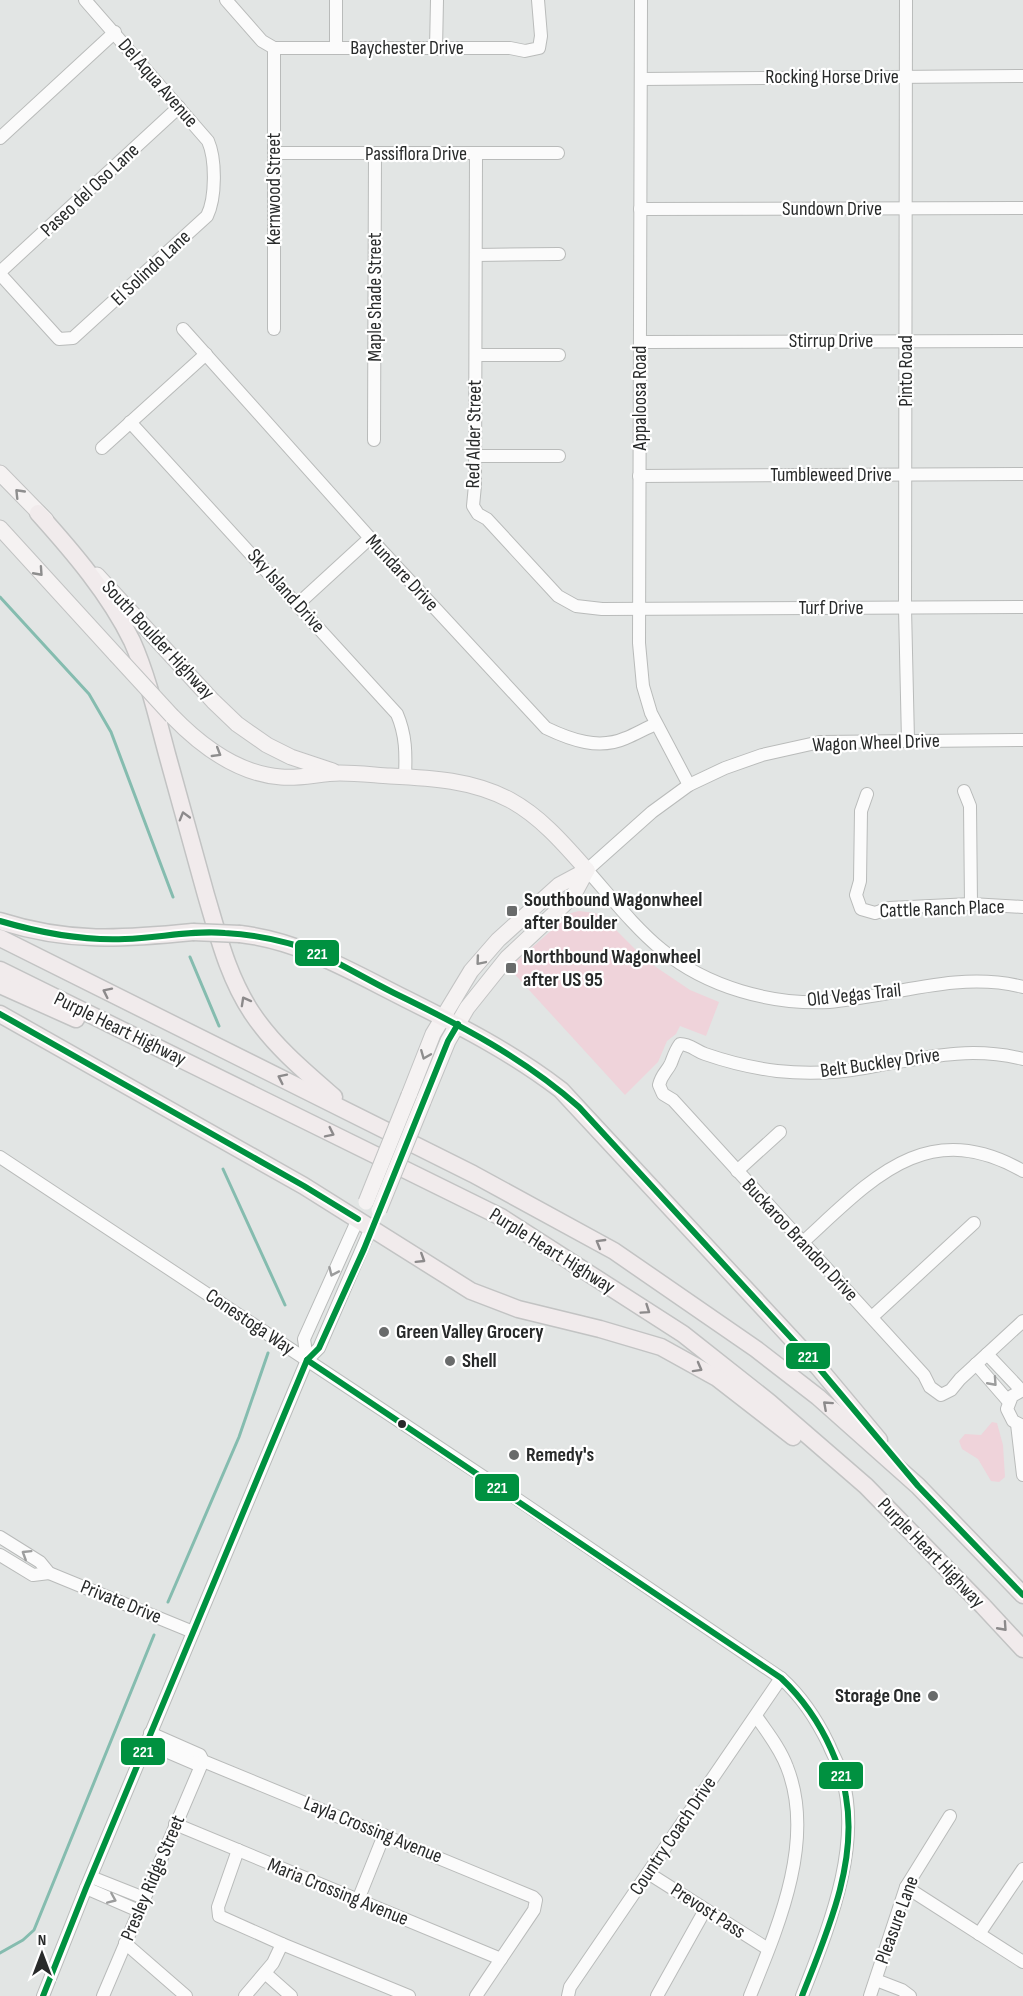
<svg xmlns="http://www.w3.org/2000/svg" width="1023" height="1996" font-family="'Sofia Sans Condensed',sans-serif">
  <rect width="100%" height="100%" fill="#e2e5e4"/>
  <g fill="#efd3da">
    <polygon points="579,911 595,913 603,917 647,961 690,990 719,1002 706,1036 680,1026 676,1034 667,1041 658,1062 625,1095 509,968 571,913"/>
    <polygon points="992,1422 997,1423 1003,1445 1005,1477 999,1482 991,1481 978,1459 962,1449 959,1441 965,1434 981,1435"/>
  </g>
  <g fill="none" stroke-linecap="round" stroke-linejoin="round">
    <g stroke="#85bcaf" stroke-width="3">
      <polyline points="0,597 89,694 111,732 173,897"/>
      <polyline points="190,957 219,1026"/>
      <polyline points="223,1169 285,1305"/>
      <polyline points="168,1602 239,1437 268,1353"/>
      <polyline points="0,1953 23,1940 34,1930 154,1635"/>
    </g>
    <defs>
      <g id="minor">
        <polyline points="226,0 262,41 274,48 510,48 525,51 539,48 541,36 538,0"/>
        <polyline points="641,0 639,643 643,686 651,713 689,785"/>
        <polyline points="906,0 905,608 908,741"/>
        <polyline points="336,48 336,0"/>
        <polyline points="436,49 437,0"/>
        <polyline points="641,79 1023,76"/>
        <polyline points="0,138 115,32"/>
        <polyline points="274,153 558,153"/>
        <polyline points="476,154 475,485 473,506 478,514 487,519 558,596 576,606 602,609 1023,607"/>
        <polyline points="640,209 1023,208"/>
        <polyline points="476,255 559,254"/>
        <polyline points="0,272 179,107"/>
        <path d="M0,274l59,65 14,-1 134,-122c9,-18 9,-57 1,-75l-123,-141"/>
        <path d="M183,329l187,209 176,190c25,12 53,22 80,10 10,-4 20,-10 30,-14"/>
        <polyline points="274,329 274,48"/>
        <polyline points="640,342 1023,341"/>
        <polyline points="476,355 559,355"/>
        <path d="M130,422l267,292c9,21 9,40 8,62"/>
        <polyline points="374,440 375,154"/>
        <polyline points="102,448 206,354"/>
        <polyline points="475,456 559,456"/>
        <polyline points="639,476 1023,474"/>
        <polyline points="298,604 370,538"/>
        <path d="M1023,740l-203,2 -58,13 -37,13 -36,17 -37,27 -65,58c24,27 47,57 75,80 45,37 109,55 167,52 18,-2 36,-5 54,-8 46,-9 94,-19 140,-7"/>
        <polyline points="964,791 970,806 971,904"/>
        <polyline points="867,794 861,811 860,881 856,895 861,909 875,913 890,908 971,904 1023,907"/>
        <path d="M1023,1059c-56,-14 -104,0 -159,9 -28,5 -59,6 -87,3 -24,-3 -49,-9 -72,-17 -9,-3 -15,-10 -25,-10 -5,7 -6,11 -9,19 -4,9 -9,10 -12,22l4,9 10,6 251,275 6,12 11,8 10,-5 9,-11 63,-58"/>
        <path d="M0,1157l514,340 267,181c20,18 36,42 48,67 3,8 8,16 11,25 25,72 -12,159 -38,226"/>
        <polyline points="737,1171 780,1132"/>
        <path d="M803,1242c67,-61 123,-127 220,-71"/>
        <polyline points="872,1317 974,1223"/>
        <polyline points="987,1354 1021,1390"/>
        <polyline points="307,1360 304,1339 358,1219"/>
        <polyline points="976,1364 1009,1402"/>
        <polyline points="1023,1390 1012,1396 1007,1409 1013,1421 1023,1426"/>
        <polyline points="1017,1424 1023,1475"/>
        <polyline points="0,1537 40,1562 49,1573 193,1632"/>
        <polyline points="0,1555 33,1575 49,1573"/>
        <polyline points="150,1733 200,1755 203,1761 533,1897 536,1900 534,1910 476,1996"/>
        <polyline points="147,1743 196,1764 203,1761"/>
        <polyline points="175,1824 501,1959"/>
        <polyline points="238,1850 218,1907 219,1916 282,1944 409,1996"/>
        <polyline points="648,1873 768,1949"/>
        <polyline points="91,1877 144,1898"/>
        <polyline points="906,1887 1023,1962"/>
        <polyline points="86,1888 139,1911"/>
        <polyline points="358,1900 384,1835"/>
        <polyline points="979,1934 1023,1869"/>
        <polyline points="125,1943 186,1996"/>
        <polyline points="265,1973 291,1996"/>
        <polyline points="876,1980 902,1990 910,1996"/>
        <polyline points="43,1996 86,1888 307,1360 319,1348 371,1228"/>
        <polyline points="103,1996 203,1761"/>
        <polyline points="245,1996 273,1963 282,1944"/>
        <polyline points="568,1996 570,1987 781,1678"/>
        <polyline points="657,1996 705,1910"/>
        <path d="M750,1996c28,-69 66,-156 37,-229 -7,-19 -20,-35 -31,-51"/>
        <polyline points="870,1996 906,1887 950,1816"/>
      </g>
      <g id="major">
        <polyline points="0,473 46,520"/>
        <polyline points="0,528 116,655"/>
        <polyline points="97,575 213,701 237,724 267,745 291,757 333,771"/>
        <path d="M172,716c29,30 66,58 109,61 20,2 39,-4 59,-4 17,0 34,2 50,3 42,2 82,4 120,24 31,17 54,44 77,70"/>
        <polyline points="409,1095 433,1034 471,971 498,940 559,885 587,870"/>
        <polyline points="423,1102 448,1041 467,1008 507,958 573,896 587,870"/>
      </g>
      <g id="highway">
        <path d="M38,513c35,39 71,81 94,128 16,36 25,76 35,113 13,47 26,94 39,141 12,40 22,82 46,118 22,33 52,58 82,84"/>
        <path d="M0,921c69,22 122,18 193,11"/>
        <path d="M240,934c61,7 112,38 166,65 54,27 107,54 155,91l257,277 61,73"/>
        <polyline points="0,938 473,1174 614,1251 756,1349 818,1397 918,1486 1023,1595"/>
        <polyline points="0,970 501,1217 683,1334 769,1402 866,1486 983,1606 1023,1649"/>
        <polyline points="0,985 76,1019"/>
        <polyline points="0,1014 304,1186 471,1291 518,1309 600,1329 661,1347 717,1378 793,1437"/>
      </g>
    </defs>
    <use href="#minor" stroke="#b9bbba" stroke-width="14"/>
    <use href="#major" stroke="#c2c3c3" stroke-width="17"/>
    <use href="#highway" stroke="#c2c3c3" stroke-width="19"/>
    <use href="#minor" stroke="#fbfbfb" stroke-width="12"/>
    <use href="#major" stroke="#f5f2f2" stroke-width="15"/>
    <use href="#highway" stroke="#f1ebec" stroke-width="16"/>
    <defs>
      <g id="major-bridge">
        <polyline points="116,655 172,716"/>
        <polyline points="366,1202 409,1095"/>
        <polyline points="379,1210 423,1102"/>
      </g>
      <polyline id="highway-bridge" points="193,932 240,934"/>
    </defs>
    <use href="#major-bridge" stroke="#c2c3c3" stroke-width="17" stroke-linecap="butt"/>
    <use href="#highway-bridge" stroke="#c2c3c3" stroke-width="19" stroke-linecap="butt"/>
    <use href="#major-bridge" stroke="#f5f2f2" stroke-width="15"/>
    <use href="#highway-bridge" stroke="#f1ebec" stroke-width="16"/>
    <defs>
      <g id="bus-1">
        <path d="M0,921c41,12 82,20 125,18 34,-1 66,-9 100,-6 32,2 67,9 97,22 24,12 48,26 72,38 66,32 130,65 185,114l239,260 100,119 105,109"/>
        <polyline points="0,1014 304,1186 358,1219"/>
        <path d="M307,1360l474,318c21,20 38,44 50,71 7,16 13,31 15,48 12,67 -20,138 -44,199"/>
        <polyline points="43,1996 86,1888 307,1360 319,1348 364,1249 448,1041 458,1024"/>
      </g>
    </defs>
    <use href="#bus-1" stroke="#fff" stroke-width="10"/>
    <use href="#bus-1" stroke="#009140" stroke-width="6"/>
  </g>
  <defs><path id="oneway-chevron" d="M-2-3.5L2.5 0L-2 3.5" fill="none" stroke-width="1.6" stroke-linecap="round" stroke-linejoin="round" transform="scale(1.5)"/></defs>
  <g stroke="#8e8e8e">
    <use href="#oneway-chevron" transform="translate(19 493) rotate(-134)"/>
    <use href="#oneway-chevron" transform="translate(39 572) rotate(48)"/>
    <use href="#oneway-chevron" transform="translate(217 753) rotate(31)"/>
    <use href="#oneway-chevron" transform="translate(480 961) rotate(130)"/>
    <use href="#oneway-chevron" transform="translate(425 1055) rotate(112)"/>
  </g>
  <g stroke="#8c8a8b">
    <use href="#oneway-chevron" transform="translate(184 816) rotate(-106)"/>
    <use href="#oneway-chevron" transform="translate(107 992) rotate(-154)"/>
    <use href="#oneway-chevron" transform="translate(245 1001) rotate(-119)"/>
    <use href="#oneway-chevron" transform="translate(282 1078) rotate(-154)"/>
    <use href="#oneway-chevron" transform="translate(330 1133) rotate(26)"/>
    <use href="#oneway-chevron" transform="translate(600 1243) rotate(-150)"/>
    <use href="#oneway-chevron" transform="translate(421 1259) rotate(32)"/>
    <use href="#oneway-chevron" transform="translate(646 1310) rotate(34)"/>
    <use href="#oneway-chevron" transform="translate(698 1368) rotate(29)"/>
    <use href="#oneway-chevron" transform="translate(827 1405) rotate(-138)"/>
    <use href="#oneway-chevron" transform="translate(1003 1627) rotate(48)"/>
  </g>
  <g stroke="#9c9d9d">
    <use href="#oneway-chevron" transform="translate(333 1272) rotate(114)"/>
    <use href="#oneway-chevron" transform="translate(993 1382) rotate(48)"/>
    <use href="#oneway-chevron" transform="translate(26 1554) rotate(-148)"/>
    <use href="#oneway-chevron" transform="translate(112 1899) rotate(23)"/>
  </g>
  <g fill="#696b6b" stroke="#fff" stroke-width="2">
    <rect x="506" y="905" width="12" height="12" rx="3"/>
    <rect x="505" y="962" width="12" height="12" rx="3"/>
    <circle cx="384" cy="1332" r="6"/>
    <circle cx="450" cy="1361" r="6"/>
    <circle cx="514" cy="1455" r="6"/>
    <circle cx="933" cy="1696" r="6"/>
  </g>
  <circle fill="#282a2a" stroke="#fff" stroke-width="2" cx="402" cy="1424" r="5"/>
  <g text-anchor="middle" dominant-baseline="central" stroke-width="4.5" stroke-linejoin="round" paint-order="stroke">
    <g font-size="20" fill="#282a2a" stroke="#fff">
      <text x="407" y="48">Baychester Drive</text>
      <text x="832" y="77">Rocking Horse Drive</text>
      <text transform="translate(158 83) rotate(49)">Del Aqua Avenue</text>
      <text x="416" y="154">Passiflora Drive</text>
      <text transform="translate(274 189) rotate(-90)">Kernwood Street</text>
      <text transform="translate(90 190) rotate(-43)">Paseo del Oso Lane</text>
      <text x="832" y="209">Sundown Drive</text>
      <text transform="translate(151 268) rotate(-43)">El Solindo Lane</text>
      <text transform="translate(375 297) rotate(-90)">Maple Shade Street</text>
      <text x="831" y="341">Stirrup Drive</text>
      <text transform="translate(906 371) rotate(-90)">Pinto Road</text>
      <text transform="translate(640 398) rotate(-90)">Appaloosa Road</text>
      <text transform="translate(474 434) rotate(-89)">Red Alder Street</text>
      <text x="831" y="475">Tumbleweed Drive</text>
      <text transform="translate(402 573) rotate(47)">Mundare Drive</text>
      <text transform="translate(286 591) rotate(48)">Sky Island Drive</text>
      <text x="831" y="608">Turf Drive</text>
      <text transform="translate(158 640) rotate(47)">South Boulder Highway</text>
      <text transform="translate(876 743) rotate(-2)">Wagon Wheel Drive</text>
      <text transform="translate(942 909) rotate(-2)">Cattle Ranch Place</text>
      <text transform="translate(854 995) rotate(-6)">Old Vegas Trail</text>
      <text transform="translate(120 1029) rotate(26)">Purple Heart Highway</text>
      <text transform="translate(880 1063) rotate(-8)">Belt Buckley Drive</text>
      <text transform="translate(800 1240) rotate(47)">Buckaroo Brandon Drive</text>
      <text transform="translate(552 1251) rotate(32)">Purple Heart Highway</text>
      <text transform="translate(250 1322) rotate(34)">Conestoga Way</text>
      <text transform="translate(931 1553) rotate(46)">Purple Heart Highway</text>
      <text transform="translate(121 1602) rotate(22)">Private Drive</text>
      <text transform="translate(373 1830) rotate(22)">Layla Crossing Avenue</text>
      <text transform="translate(673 1836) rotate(-56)">Country Coach Drive</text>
      <text transform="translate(153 1878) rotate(-67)">Presley Ridge Street</text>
      <text transform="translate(338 1892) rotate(22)">Maria Crossing Avenue</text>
      <text transform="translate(708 1911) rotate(33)">Prevost Pass</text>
      <text transform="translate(897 1920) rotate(-70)">Pleasure Lane</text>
    </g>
    <g font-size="20" font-weight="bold" fill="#282a2a" stroke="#fff" text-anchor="start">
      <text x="524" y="900">Southbound Wagonwheel<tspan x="524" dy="23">after Boulder</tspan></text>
      <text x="523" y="957">Northbound Wagonwheel<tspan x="523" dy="23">after US 95</tspan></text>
      <text x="396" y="1332">Green Valley Grocery</text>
      <text x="462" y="1361">Shell</text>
      <text x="526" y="1455">Remedy's</text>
      <text x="921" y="1696" text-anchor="end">Storage One</text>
    </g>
  </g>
  <g stroke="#fff" stroke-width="2">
    <rect x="294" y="939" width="46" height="28" rx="6" fill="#009140"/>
    <rect x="785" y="1342" width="46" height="28" rx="6" fill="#009140"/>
    <rect x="474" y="1473" width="46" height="29" rx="6" fill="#009140"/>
    <rect x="120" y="1737" width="46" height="29" rx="6" fill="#009140"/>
    <rect x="818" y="1761" width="46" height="29" rx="6" fill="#009140"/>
  </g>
  <g font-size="16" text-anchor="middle" font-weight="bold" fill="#fff">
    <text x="317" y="959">221</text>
    <text x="808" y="1362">221</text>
    <text x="497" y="1493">221</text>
    <text x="143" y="1757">221</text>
    <text x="841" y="1781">221</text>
  </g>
  <g transform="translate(42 1954)" stroke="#ffffff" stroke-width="4.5" paint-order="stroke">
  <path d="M0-4.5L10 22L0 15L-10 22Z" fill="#282a2a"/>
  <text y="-9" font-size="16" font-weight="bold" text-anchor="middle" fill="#282a2a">N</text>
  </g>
</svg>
